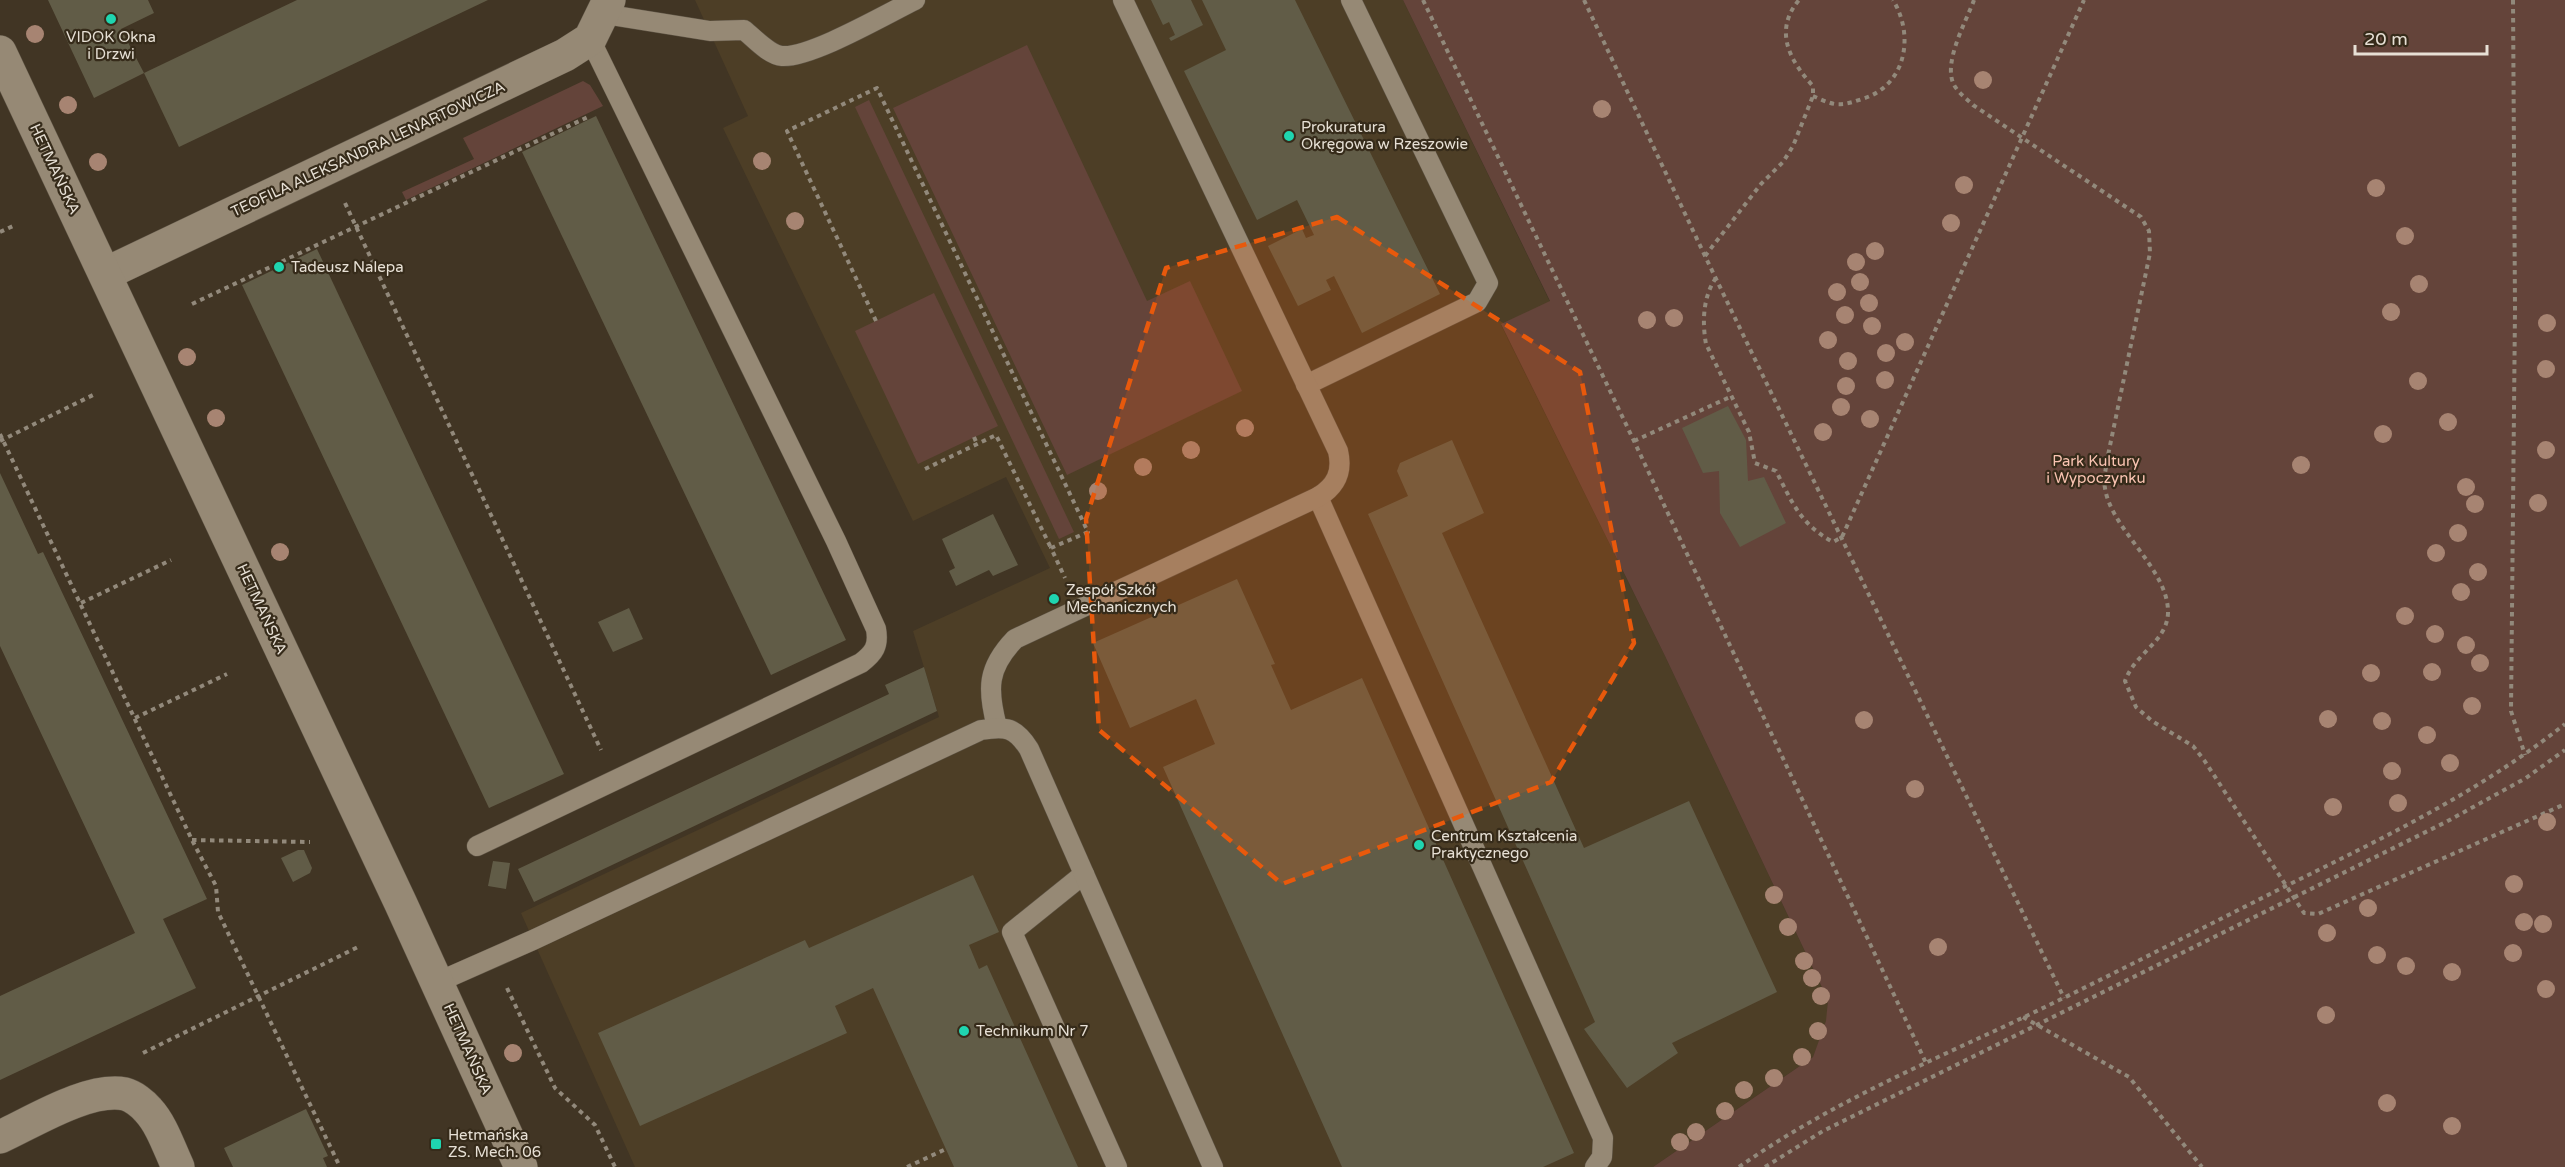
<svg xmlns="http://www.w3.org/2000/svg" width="2565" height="1167" font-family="'Varela Round',sans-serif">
  <rect width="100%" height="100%" fill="#413524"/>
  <polygon fill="#4d3e26" points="695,0 1403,0 1550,302 1501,325 1665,656 1828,1000 1827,1021 1813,1057 1653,1167 635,1167 521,913 939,717 913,631 1050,568 1006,477 913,521 723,128 748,116"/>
  <g fill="#64443a">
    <polygon points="1403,0 2565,0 2565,1167 1653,1167 1813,1057 1826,1021 1828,1000 1665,656 1501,324 1550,301"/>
    <polygon points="1027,45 1147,301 1190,281 1242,391 1067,475 893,108"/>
    <polygon points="583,81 590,85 603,106 406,200 402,192 474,159 463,138"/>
    <polygon points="869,100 1074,532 1059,539 855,107"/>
    <polygon points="934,293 998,426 918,464 855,331"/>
  </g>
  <g fill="#615c47">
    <polygon points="48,0 148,0 154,13 121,29 144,73 94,98"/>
    <polygon points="297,0 488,0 179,147 144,73"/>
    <polygon points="1151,0 1191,0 1203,25 1171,41 1169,38 1175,35 1169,22 1163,25"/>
    <polygon points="1202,0 1295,0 1440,294 1362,333 1334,276 1326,280 1331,290 1298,306 1268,246 1302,229 1306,238 1314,235 1297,200 1257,220 1184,71 1226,50"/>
    <polygon points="596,116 846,640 771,675 522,152"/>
    <polygon points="317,249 564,774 489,808 242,285"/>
    <polygon points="1728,406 1746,440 1748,481 1764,477 1786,523 1740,547 1720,513 1719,471 1703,473 1682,428"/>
    <polygon points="1452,440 1484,513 1442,533 1584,848 1689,801 1777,992 1672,1043 1678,1053 1627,1088 1584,1029 1595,1022 1368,514 1408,496 1397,471 1400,463"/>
    <polygon points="0,473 38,554 43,552 207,899 163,919 196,988 0,1080 0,996 135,933 0,646"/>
    <polygon points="993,514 1018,565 993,576 989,570 956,586 949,571 955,568 942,539"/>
    <polygon points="1237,579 1275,664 1271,665 1291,710 1362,678 1574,1153 1543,1167 1342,1167 1163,767 1215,744 1196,699 1130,728 1093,643"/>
    <polygon points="629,608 643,639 613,652 598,622"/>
    <polygon points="924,667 937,711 534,902 518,869 889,694 885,685"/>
    <polygon points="298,850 304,850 312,868 310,873 293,882 281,858"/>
    <polygon points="493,861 510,863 506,889 488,886"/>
    <polygon points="973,875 999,932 969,945 979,969 987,965 1078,1167 954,1167 873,988 835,1006 847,1033 640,1126 598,1033 805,940 809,948"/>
    <polygon points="306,1109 328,1156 323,1158 327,1167 233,1167 224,1148"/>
  </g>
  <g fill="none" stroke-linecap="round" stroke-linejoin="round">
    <defs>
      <g id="service">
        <path d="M604,14l106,17 34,-1c10,8 25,25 38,26 29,2 104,-42 133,-56"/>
        <polyline points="1306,385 1477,302 1488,283 1351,0"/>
        <polyline points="1318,497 1603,1138 1602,1157 1595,1167"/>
        <path d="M997,727c-10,-38 -10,-59 18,-88l303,-142c18,-11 25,-25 20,-46l-215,-451"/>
        <path d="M477,846l384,-183c13,-10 18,-17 15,-34l-40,-88 -246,-502"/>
        <polyline points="1084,874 1012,932 1117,1167"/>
        <path d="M438,982l95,-42 448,-210c25,-4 34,-3 48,19l184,418"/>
      </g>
      <g id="minor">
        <polyline points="105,274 565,55 590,39 609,0"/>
        <path d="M0,1137c33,-15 88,-50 125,-43 8,2 18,10 23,16 14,15 21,38 30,57"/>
      </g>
      <polyline id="tertiary" points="0,52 401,904 521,1167"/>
    </defs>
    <use href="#service" stroke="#5d5344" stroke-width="21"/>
    <use href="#minor" stroke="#5d5344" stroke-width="34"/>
    <use href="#tertiary" stroke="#5d5344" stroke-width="34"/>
    <g stroke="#92897b" stroke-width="4" stroke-dasharray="4.5 4.5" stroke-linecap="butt">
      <polyline points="1423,0 1634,441 1926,1063"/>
      <polyline points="1584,0 1705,256 2064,998"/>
      <path d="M1974,0c-8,22 -34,67 -18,88 4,6 11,11 17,17l168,112 8,14 1,22 -43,207c-1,9 -4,20 -2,28 6,42 64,81 63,125 -1,29 -33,40 -43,68l11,26 16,14 41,25 11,14 100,153 14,1 247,-110"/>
      <polyline points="2513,0 2515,309 2511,711 2525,755"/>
      <path d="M1813,96c7,3 15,7 22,8 10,1 18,-2 27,-5 44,-13 53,-63 31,-99"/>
      <polyline points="345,203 601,750"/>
      <polyline points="0,232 13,226"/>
      <path d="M1705,256l56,-72 22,-22 10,-16 20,-50v-10c-23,-25 -40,-55 -14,-86"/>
      <path d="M1716,278c-13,18 -14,44 -10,66l43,88 6,31 21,8c16,31 24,53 57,71l9,-5 242,-537"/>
      <polyline points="192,304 590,116"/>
      <polyline points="876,321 787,131 877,88 1088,532 1051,548 1065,578"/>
      <polyline points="0,434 192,840 216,886 218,912 340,1167"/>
      <polyline points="974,437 977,444"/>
      <polyline points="0,441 95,394"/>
      <polyline points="1634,441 1730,397"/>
      <polyline points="925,469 996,435 1051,548"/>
      <polyline points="81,603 171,560"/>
      <polyline points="135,718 227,674"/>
      <polyline points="192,840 310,842"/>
      <polyline points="507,988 555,1088 595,1125 615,1167"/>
      <polyline points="2023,1017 2129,1077 2202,1167"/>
      <polyline points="143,1053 358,947"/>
      <polyline points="907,1167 946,1149"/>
      <path d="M1739,1167c81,-57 173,-98 262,-139 96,-45 189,-94 283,-141 99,-49 194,-94 281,-163"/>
      <polyline points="1765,1167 1823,1131 2446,822 2526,778 2565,750"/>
    </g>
    <use href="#service" stroke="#968975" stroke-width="20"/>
    <use href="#minor" stroke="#968975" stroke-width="33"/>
    <use href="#tertiary" stroke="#968975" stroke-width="33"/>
  </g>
  <g fill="#a78472">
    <circle cx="35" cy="34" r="9"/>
    <circle cx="1983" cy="80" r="9"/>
    <circle cx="68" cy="105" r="9"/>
    <circle cx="1602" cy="109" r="9"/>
    <circle cx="762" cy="161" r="9"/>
    <circle cx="98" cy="162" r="9"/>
    <circle cx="1964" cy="185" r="9"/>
    <circle cx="2376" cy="188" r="9"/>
    <circle cx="795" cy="221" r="9"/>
    <circle cx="1951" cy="223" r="9"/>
    <circle cx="2405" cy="236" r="9"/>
    <circle cx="1875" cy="251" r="9"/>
    <circle cx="1856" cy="262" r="9"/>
    <circle cx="1860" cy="282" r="9"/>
    <circle cx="2419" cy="284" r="9"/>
    <circle cx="1837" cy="292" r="9"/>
    <circle cx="1869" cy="303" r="9"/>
    <circle cx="2391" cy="312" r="9"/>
    <circle cx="1845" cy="315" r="9"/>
    <circle cx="1674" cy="318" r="9"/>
    <circle cx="1647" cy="320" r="9"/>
    <circle cx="2547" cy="323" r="9"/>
    <circle cx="1872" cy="326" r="9"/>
    <circle cx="1828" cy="340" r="9"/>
    <circle cx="1905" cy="342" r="9"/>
    <circle cx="1886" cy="353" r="9"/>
    <circle cx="187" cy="357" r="9"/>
    <circle cx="1848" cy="361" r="9"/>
    <circle cx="2546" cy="369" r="9"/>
    <circle cx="1885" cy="380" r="9"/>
    <circle cx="2418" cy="381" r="9"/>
    <circle cx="1846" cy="386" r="9"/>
    <circle cx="1841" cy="407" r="9"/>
    <circle cx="216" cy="418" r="9"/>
    <circle cx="1870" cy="419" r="9"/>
    <circle cx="2448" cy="422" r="9"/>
    <circle cx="1245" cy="428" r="9"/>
    <circle cx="1823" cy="432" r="9"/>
    <circle cx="2383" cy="434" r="9"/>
    <circle cx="1191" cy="450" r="9"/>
    <circle cx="2546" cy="450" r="9"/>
    <circle cx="2301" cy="465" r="9"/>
    <circle cx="1143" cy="467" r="9"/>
    <circle cx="2466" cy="487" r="9"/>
    <circle cx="1098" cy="491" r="9"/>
    <circle cx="2538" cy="503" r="9"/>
    <circle cx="2475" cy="504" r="9"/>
    <circle cx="2458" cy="533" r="9"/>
    <circle cx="280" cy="552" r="9"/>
    <circle cx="2436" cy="553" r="9"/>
    <circle cx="2478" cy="572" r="9"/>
    <circle cx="2461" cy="592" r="9"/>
    <circle cx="2405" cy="616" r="9"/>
    <circle cx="2435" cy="634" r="9"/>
    <circle cx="2466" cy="645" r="9"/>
    <circle cx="2480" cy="663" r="9"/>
    <circle cx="2432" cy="672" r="9"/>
    <circle cx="2371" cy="673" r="9"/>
    <circle cx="2472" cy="706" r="9"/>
    <circle cx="2328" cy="719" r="9"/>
    <circle cx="1864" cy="720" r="9"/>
    <circle cx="2382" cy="721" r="9"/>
    <circle cx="2427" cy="735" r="9"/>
    <circle cx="2450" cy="763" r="9"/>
    <circle cx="2392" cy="771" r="9"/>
    <circle cx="1915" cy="789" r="9"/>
    <circle cx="2398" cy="803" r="9"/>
    <circle cx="2333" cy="807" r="9"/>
    <circle cx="2547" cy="822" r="9"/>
    <circle cx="2514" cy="884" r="9"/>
    <circle cx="1774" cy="895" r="9"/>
    <circle cx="2368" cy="908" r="9"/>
    <circle cx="2524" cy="922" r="9"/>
    <circle cx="2543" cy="924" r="9"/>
    <circle cx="1788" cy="927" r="9"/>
    <circle cx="2327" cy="933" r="9"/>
    <circle cx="1938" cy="947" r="9"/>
    <circle cx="2513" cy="953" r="9"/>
    <circle cx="2377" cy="955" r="9"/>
    <circle cx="1804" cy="961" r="9"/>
    <circle cx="2406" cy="966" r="9"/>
    <circle cx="2452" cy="972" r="9"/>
    <circle cx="1812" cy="978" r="9"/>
    <circle cx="2546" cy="989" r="9"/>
    <circle cx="1821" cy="996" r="9"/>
    <circle cx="2326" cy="1015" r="9"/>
    <circle cx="1818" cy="1031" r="9"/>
    <circle cx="513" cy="1053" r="9"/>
    <circle cx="1802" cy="1057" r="9"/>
    <circle cx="1774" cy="1078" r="9"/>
    <circle cx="1744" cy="1090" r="9"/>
    <circle cx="2387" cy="1103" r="9"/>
    <circle cx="1725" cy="1111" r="9"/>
    <circle cx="2452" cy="1126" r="9"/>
    <circle cx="1696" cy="1132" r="9"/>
    <circle cx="1680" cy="1142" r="9"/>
  </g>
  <path fill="#e8590c" fill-opacity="0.2" stroke="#e8590c" stroke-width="4.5" stroke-dasharray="12 8" stroke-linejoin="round" d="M1337,217l243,155 54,271 -83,139 -269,102 -183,-154 -13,-211 80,-251z"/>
  <g fill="#1fd5b0" stroke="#362b1a" stroke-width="2">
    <circle cx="111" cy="19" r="6"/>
    <circle cx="1289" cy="136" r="6"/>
    <circle cx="279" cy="267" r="6"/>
    <circle cx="1054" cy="599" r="6"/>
    <circle cx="1419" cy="845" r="6"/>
    <circle cx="964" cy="1031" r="6"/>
    <rect x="430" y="1138" width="12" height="12" rx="3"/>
  </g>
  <g text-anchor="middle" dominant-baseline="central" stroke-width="4.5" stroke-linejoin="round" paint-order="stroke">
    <g font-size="15" fill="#e7e0d5" stroke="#362b1a" text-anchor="start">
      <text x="111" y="37" text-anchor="middle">VIDOK Okna<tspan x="111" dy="17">i Drzwi</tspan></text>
      <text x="1301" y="127">Prokuratura<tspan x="1301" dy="17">Okręgowa w Rzeszowie</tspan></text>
      <text x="291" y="267">Tadeusz Nalepa</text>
      <text x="1066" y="590">Zespół Szkół<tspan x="1066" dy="17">Mechanicznych</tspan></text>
      <text x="1431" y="836">Centrum Kształcenia<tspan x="1431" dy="17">Praktycznego</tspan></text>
      <text x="976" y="1031">Technikum Nr 7</text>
      <text x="448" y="1135">Hetmańska<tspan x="448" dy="17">ZS. Mech. 06</tspan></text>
    </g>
    <g font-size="15" fill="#e7e0d5" stroke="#362b1a">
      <text transform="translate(368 149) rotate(-25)">TEOFILA ALEKSANDRA LENARTOWICZA</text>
      <text transform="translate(55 169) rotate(65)">HETMAŃSKA</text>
      <text transform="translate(262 609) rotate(65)">HETMAŃSKA</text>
      <text transform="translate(468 1049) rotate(66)">HETMAŃSKA</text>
    </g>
    <g font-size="15" fill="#fac4b2" stroke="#362b1a">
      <text x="2096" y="461">Park Kultury<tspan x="2096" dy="17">i Wypoczynku</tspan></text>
    </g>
  </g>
  <path d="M2355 45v9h132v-9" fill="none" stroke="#e7e0d5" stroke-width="3"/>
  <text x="2364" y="45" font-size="18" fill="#e7e0d5" stroke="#362b1a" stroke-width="4.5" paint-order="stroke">20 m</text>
</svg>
